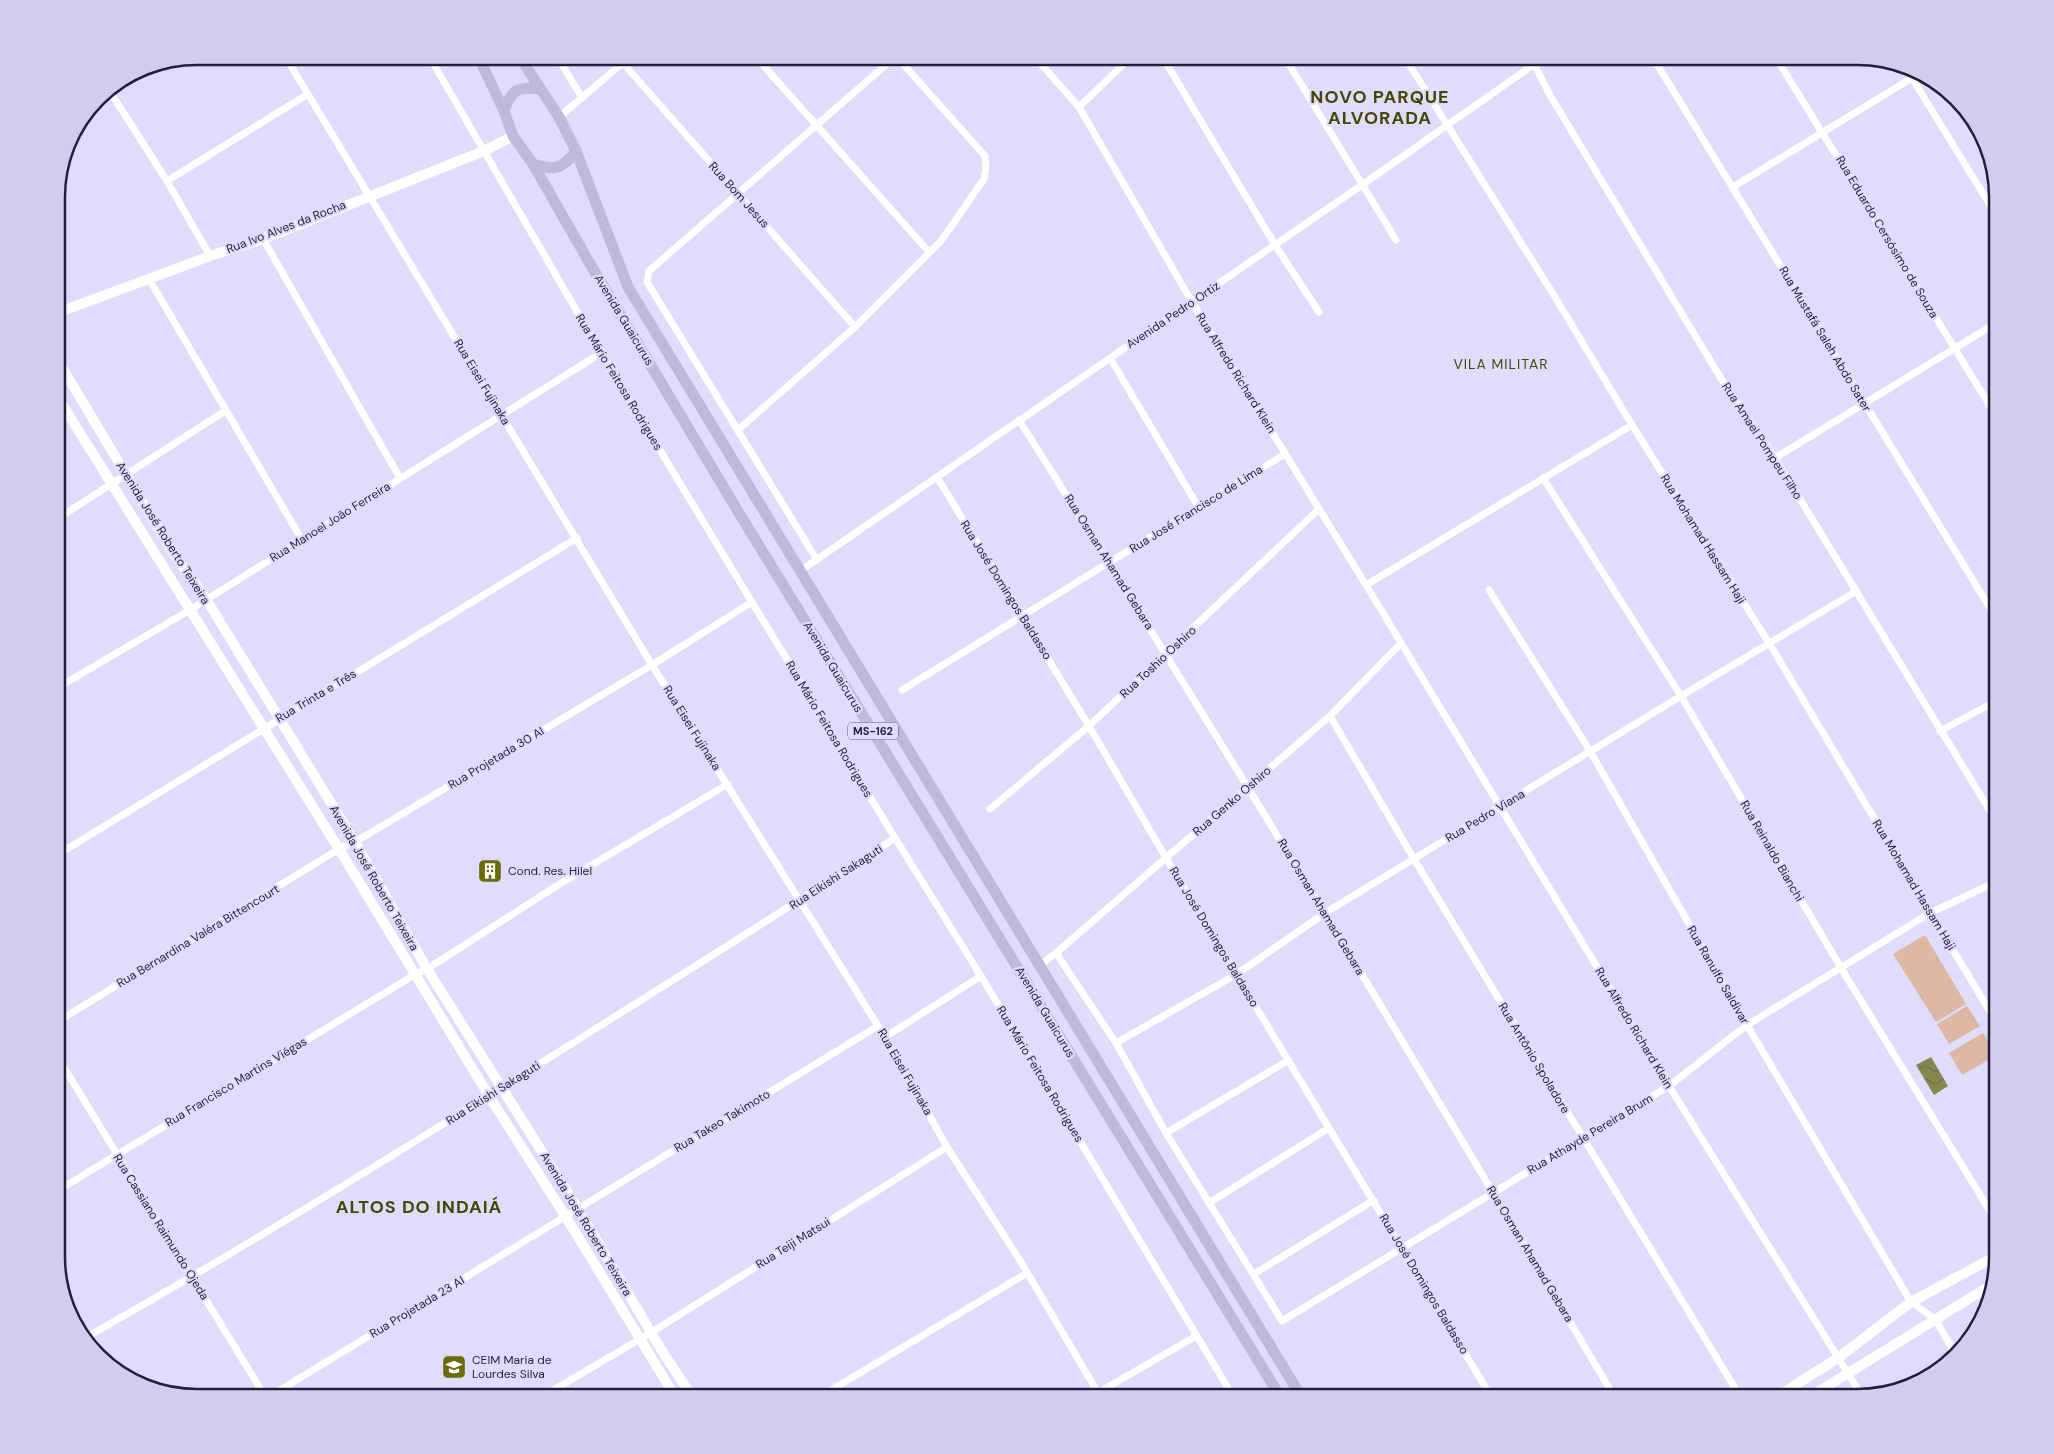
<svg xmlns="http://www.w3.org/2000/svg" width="2054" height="1454" font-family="'DM Sans',sans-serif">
  <defs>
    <pattern id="water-waves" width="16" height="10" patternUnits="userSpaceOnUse" patternTransform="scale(1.25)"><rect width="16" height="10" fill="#85874c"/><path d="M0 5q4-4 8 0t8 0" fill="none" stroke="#6d6e40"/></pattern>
  </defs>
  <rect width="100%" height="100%" fill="#dfdcfc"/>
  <g fill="#ddb8a4">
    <polygon points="1925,935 1966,1004 1936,1022 1893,954"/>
    <polygon points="1967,1006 1980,1026 1949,1044 1937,1024"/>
    <polygon points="1983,1033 1997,1055 1962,1075 1949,1053"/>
  </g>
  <polygon fill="url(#water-waves)" points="1931,1057 1948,1086 1934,1095 1916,1065"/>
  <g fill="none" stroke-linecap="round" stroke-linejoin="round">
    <g stroke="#fff" stroke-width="7">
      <polyline points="285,56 652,665 885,1037 947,1147 1021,1262 1101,1398"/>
      <polyline points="429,56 601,353 895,838 981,976 1234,1398"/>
      <polyline points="557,56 582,98"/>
      <polyline points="755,56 929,252"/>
      <polyline points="1034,56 1079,107 1192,302 1366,585 1669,1086 1862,1396"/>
      <polyline points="1162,56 1275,245 1319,312"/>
      <polyline points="1284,56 1396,240"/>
      <polyline points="1404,56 1555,297 1632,425 1769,643 1998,1025"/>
      <polyline points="1530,56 1551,97 1722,380 1775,458 1998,824"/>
      <polyline points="1652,56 1998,621"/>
      <polyline points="1775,56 1998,419"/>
      <polyline points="623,63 855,327"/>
      <polyline points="1904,65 1998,218"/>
      <polyline points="128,77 146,66"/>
      <polyline points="109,90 167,181 210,256"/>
      <polyline points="1079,107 1132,56"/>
      <polyline points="559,117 631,56"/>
      <polyline points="167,181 308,94"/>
      <polyline points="1733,187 1912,78"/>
      <polyline points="263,239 400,478"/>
      <polyline points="149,279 302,540"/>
      <polyline points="1110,358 1199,508"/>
      <path d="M1019,420c204,323 402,649 596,978"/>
      <polyline points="738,430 855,327 941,241 984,179 986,167 985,156 896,56"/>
      <polyline points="1775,458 1998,322"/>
      <polyline points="937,477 1089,726 1166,858 1492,1398"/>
      <polyline points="1543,478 1681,696 1841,968 1998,1224"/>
      <polyline points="57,519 225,411"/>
      <polyline points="817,560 647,282 649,271 896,56"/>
      <polyline points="800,571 1362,185 1546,56"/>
      <polyline points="1366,585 1632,425"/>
      <polyline points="1489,590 1590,751 1747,1025 1911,1302 1935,1319 1955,1353"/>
      <polyline points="57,688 190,610 601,353"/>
      <polyline points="902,690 1285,454"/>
      <polyline points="1330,716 1414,859 1741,1398"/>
      <polyline points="1940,731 1998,700"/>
      <polyline points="990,809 1089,726 1319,509"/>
      <polyline points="57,855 577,538"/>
      <polyline points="1056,953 1116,1043 1166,1133 1282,1321 1669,1086 1747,1025 1930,913 1998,881"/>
      <polyline points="1039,966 1056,953 1330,716 1401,643"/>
      <polyline points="57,1022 339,849 355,842 652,665 752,602"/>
      <polyline points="885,1037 981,976"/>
      <polyline points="1116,1043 1237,974 1325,913 1681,696 1855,592"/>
      <polyline points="57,1056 266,1398"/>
      <polyline points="1166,1133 1289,1060"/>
      <polyline points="57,1191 416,974 427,969 558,885 728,784"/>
      <polyline points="1209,1203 1329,1128"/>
      <polyline points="1254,1274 1374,1200"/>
      <path d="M85,1338c161,-91 318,-188 475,-287 112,-70 224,-140 335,-213"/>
      <polyline points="267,1398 878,1026"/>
      <polyline points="540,1398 652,1332 947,1147"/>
      <polyline points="818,1398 1027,1273"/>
      <polyline points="1089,1398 1196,1336"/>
    </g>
    <g stroke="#fff" stroke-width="10">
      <polyline points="57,313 210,256 263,239 484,151 513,136"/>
      <polyline points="57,359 170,548 206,599 355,842 427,969 578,1209 662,1351 693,1398"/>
      <polyline points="57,396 339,849 489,1096 566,1217 676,1398"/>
      <polyline points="1775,1398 1838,1358 1911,1302 1998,1255"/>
      <polyline points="1808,1398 1993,1284"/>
    </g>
    <g stroke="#bfbadd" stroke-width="11">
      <polyline points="478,56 504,111 513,136 533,164 589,262 739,513 1281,1398"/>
      <polyline points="519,56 559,117 576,151 628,287 1302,1398"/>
      <path d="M504,111c7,-21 14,-25 35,-22"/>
      <path d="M533,164c21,7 30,5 43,-13"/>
    </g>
  </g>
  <defs>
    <symbol id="building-square" viewBox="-11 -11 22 22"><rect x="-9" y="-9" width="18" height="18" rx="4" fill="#6b6b0a" stroke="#dfdcfc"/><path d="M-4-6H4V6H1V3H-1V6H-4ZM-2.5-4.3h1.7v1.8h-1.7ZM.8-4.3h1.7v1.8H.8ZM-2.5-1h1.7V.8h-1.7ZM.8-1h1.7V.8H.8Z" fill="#fff"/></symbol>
    <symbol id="school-square" viewBox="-11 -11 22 22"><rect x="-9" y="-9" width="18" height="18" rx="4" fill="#6b6b0a" stroke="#dfdcfc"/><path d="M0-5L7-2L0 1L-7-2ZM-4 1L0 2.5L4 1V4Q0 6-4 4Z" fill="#fff"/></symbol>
  </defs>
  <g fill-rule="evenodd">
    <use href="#building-square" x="476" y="857" width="28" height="28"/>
    <use href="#school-square" x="440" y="1353" width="28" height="28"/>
  </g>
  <g text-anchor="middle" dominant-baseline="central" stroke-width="4.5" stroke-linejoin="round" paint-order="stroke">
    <rect fill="#dfdcfc" stroke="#5c5776" stroke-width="1" x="848" y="722.5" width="50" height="17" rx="4"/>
    <g font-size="11" font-weight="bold" fill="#241e3c">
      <text x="873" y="731">MS-162</text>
    </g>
    <g font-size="12" fill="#241e3c" stroke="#dfdcfc">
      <text transform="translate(739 195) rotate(48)">Rua Bom Jesus</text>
      <text transform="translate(286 227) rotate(-21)">Rua Ivo Alves da Rocha</text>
      <text transform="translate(1887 237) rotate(59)">Rua Eduardo Cersósimo de Souza</text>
      <text transform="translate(1173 315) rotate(-34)">Avenida Pedro Ortiz</text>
      <text transform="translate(624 320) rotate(59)">Avenida Guaicurus</text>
      <text transform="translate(1825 339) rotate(59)">Rua Mustafá Saleh Abdo Sater</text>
      <text transform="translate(1236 373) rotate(58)">Rua Alfredo Richard Klein</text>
      <text transform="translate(482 382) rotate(59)">Rua Eisei Fujinaka</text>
      <text transform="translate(619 382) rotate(59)">Rua Mário Feitosa Rodrigues</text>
      <text transform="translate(1762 441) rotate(57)">Rua Amael Pompeu Filho</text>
      <text transform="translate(1196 509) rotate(-32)">Rua José Francisco de Lima</text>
      <text transform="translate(330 522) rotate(-32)">Rua Manoel João Ferreira</text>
      <text transform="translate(163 533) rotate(58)">Avenida José Roberto Teixeira</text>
      <text transform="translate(1703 539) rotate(58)">Rua Mohamad Hassam Haji</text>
      <text transform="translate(1109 562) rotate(58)">Rua Osman Ahamad Gebara</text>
      <text transform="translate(1006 590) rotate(58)">Rua José Domingos Baldasso</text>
      <text transform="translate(1158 662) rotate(-43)">Rua Toshio Oshiro</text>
      <text transform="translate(833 667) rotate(59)">Avenida Guaicurus</text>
      <text transform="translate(316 696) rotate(-31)">Rua Trinta e Três</text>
      <text transform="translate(692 728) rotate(58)">Rua Eisei Fujinaka</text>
      <text transform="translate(829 729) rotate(59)">Rua Mário Feitosa Rodrigues</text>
      <text transform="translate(496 758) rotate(-31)">Rua Projetada 30 AI</text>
      <text transform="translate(1232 801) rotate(-41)">Rua Genko Oshiro</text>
      <text transform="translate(1485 816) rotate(-31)">Rua Pedro Viana</text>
      <text transform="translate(1772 851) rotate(60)">Rua Reinaldo Bianchi</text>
      <text transform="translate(836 877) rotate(-33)">Rua Eikishi Sakaguti</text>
      <text transform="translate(374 878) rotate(60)">Avenida José Roberto Teixeira</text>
      <text transform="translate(1914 885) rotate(59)">Rua Mohamad Hassam Haji</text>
      <text transform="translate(1321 907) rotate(59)">Rua Osman Ahamad Gebara</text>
      <text transform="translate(198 936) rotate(-31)">Rua Bernardina Valéra Bittencourt</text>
      <text transform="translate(1214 937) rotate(59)">Rua José Domingos Baldasso</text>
      <text transform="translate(1718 975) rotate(60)">Rua Ranulfo Saldivar</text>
      <text transform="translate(1045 1012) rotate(59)">Avenida Guaicurus</text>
      <text transform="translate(1634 1028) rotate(59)">Rua Alfredo Richard Klein</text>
      <text transform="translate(1534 1058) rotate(59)">Rua Antônio Spoladore</text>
      <text transform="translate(905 1072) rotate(60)">Rua Eisei Fujinaka</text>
      <text transform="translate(1040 1074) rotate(59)">Rua Mário Feitosa Rodrigues</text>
      <text transform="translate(236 1082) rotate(-31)">Rua Francisco Martins Viégas</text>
      <text transform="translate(493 1093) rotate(-32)">Rua Eikishi Sakaguti</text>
      <text transform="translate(722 1121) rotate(-31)">Rua Takeo Takimoto</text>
      <text transform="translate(1590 1134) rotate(-31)">Rua Athayde Pereira Brum</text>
      <text transform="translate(586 1224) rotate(59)">Avenida José Roberto Teixeira</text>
      <text transform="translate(161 1227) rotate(58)">Rua Cassiano Raimundo Ojeda</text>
      <text transform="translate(793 1243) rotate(-32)">Rua Teiji Matsui</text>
      <text transform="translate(1530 1254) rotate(59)">Rua Osman Ahamad Gebara</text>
      <text transform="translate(1424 1284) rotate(59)">Rua José Domingos Baldasso</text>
      <text transform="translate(417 1307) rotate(-31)">Rua Projetada 23 AI</text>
    </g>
    <g font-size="12" fill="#241e3c" stroke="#dfdcfc" text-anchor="start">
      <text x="508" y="871">Cond. Res. Hilel</text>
      <text x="472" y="1360">CEIM Maria de<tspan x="472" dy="14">Lourdes Silva</tspan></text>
    </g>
    <g font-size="14" letter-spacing="1" fill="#464606" stroke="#dfdcfc">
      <text x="1501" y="364">VILA MILITAR</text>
    </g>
    <g font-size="18" font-weight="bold" letter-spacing="1" fill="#464606" stroke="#dfdcfc">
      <text x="1380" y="97">NOVO PARQUE<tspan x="1380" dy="21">ALVORADA</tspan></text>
      <text x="419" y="1207">ALTOS DO INDAIÁ</text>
    </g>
  </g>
  <path d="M0 0H2054V1454H0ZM197 65H1857A132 132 0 0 1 1989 197V1257A132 132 0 0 1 1857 1389H197A132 132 0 0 1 65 1257V197A132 132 0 0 1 197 65Z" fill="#d0cded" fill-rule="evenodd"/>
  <path fill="none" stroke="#241e3c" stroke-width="2.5" d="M197 65H1857A132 132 0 0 1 1989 197V1257A132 132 0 0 1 1857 1389H197A132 132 0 0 1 65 1257V197A132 132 0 0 1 197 65Z"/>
</svg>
